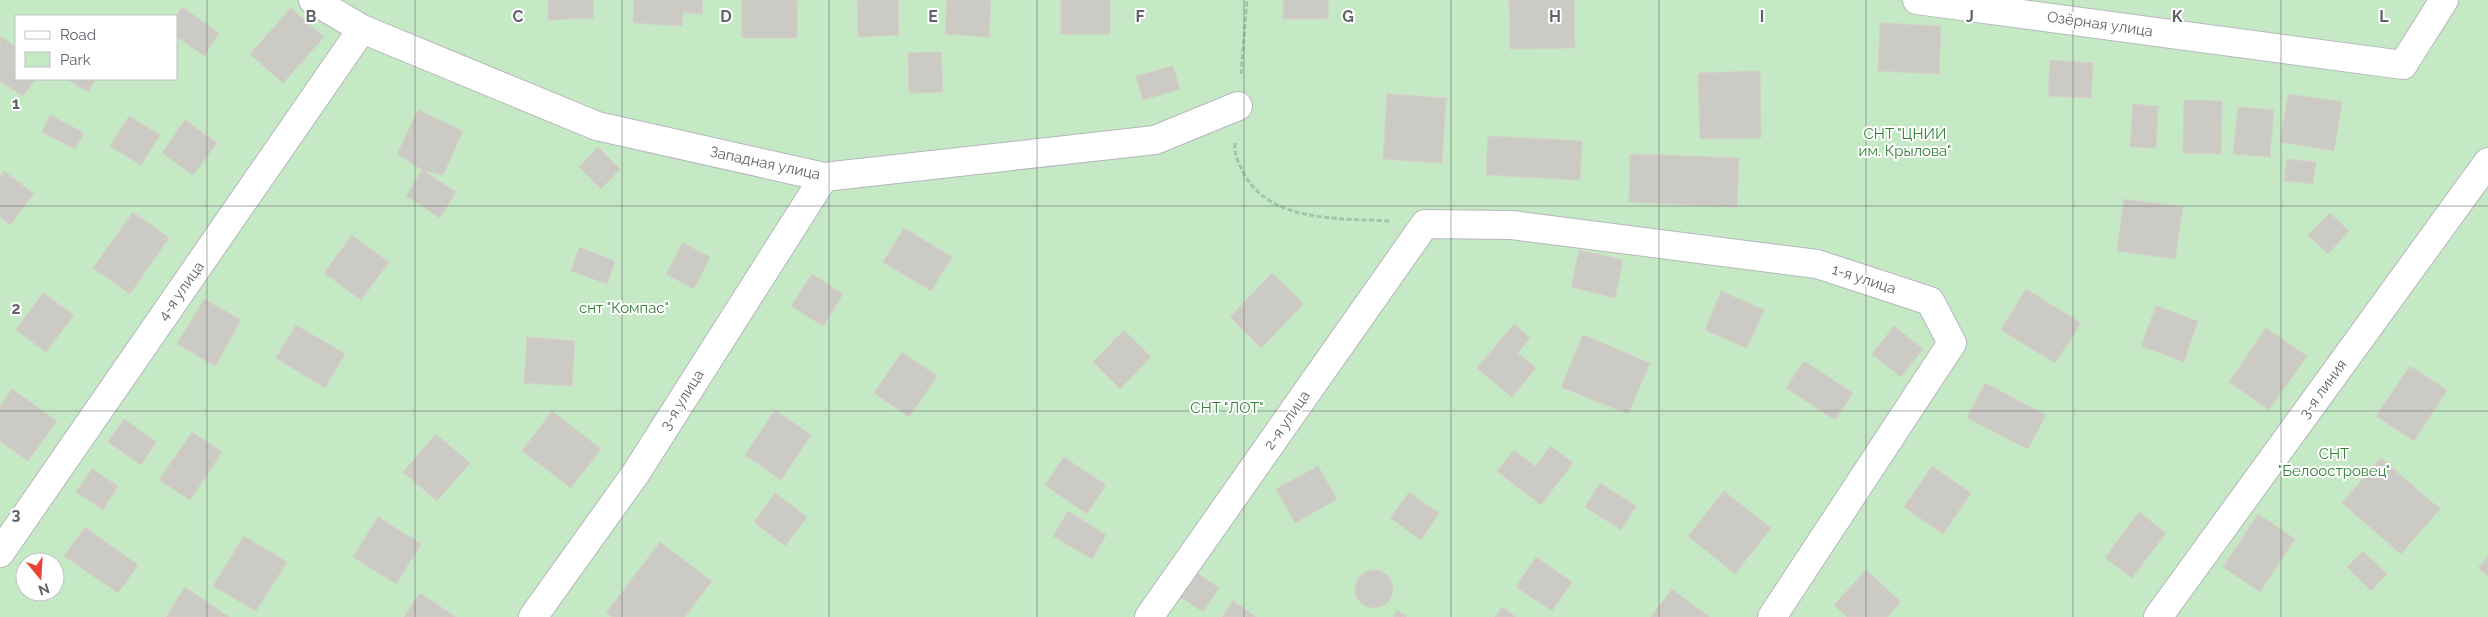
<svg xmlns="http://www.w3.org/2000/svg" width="2488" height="617" font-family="Raleway,sans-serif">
  <rect width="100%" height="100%" fill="#f1efe8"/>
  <path fill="#c5e8c5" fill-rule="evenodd" d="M0,0h2488v617h-2488zM16,16h160v63h-160zM25,562h30v30h-30z"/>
  <g fill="#cccac5" stroke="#d6d1c6">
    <polygon points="548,0 593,0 594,18 548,20"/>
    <polygon points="634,0 703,0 702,14 683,12 682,26 633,23"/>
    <rect x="742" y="0" width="55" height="38"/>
    <polygon points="857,0 898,0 899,35 858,37"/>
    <polygon points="947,0 991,0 989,37 945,34"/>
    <rect x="1061" y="0" width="49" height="34"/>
    <rect x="1283" y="0" width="45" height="19"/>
    <polygon points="1509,0 1574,0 1575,48 1510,49"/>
    <polygon points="182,7 219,33 204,56 176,36 176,16"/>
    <polygon points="291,8 324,37 283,83 250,54"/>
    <polygon points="1880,23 1941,26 1939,74 1878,71"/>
    <polygon points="0,36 16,47 16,79 35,79 23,96 0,81"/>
    <polygon points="941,52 943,92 909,93 908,53"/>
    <polygon points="2050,60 2093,63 2091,98 2048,96"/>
    <polygon points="1173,66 1180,89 1143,100 1136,76"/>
    <polygon points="1760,71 1761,138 1700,139 1698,73"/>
    <polygon points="67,79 96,79 88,92"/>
    <polygon points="1387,94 1446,98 1442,163 1383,159"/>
    <polygon points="2288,94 2342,102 2334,151 2280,142"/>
    <polygon points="2184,100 2222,101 2221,154 2183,153"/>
    <polygon points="2133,104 2158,106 2156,148 2130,147"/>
    <polygon points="2238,107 2274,110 2270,157 2233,154"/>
    <polygon points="418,110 463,131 443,175 422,170 397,154"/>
    <polygon points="50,115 84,133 75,149 42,132"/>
    <polygon points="129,116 160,135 141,165 110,146"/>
    <polygon points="185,120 217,143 193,175 162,153"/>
    <polygon points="1488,136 1582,141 1580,180 1486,175"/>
    <polygon points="598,147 620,169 601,189 579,167"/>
    <polygon points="1630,154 1739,158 1737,207 1629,202"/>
    <polygon points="2287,159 2316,162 2313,184 2284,181"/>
    <polygon points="422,170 456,192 440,218 406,196"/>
    <polygon points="4,171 34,194 10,225 0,217 0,176"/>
    <polygon points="2124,199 2183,207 2175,259 2117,251"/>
    <polygon points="133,212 169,238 130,294 93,268"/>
    <polygon points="2330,213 2349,231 2328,254 2308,235"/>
    <polygon points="904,228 952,257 931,291 883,262"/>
    <polygon points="352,235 389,262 361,300 324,273"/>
    <polygon points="683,243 710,257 694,289 666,274"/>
    <polygon points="579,247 615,261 607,284 571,271"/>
    <polygon points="1579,250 1623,260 1615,298 1571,287"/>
    <polygon points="1272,273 1304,304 1261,348 1230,317"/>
    <polygon points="812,274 843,294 823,326 791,306"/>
    <polygon points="2026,289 2081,323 2055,363 2001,330"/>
    <polygon points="1721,291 1764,310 1747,348 1705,330"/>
    <polygon points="43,293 74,315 46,352 16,330"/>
    <polygon points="204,299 241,320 215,366 177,344"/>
    <polygon points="2156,306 2198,321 2184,362 2141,346"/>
    <polygon points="1514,324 1530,338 1518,353 1536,368 1512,397 1477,368"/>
    <polygon points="296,325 345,354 325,388 276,358"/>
    <polygon points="1894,326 1923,349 1901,377 1872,354"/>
    <polygon points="2266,328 2307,356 2269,410 2229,382"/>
    <polygon points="1124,330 1151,357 1120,389 1093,362"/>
    <polygon points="1583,335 1650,363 1628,414 1561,387"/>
    <polygon points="527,337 575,341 572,386 524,383"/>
    <polygon points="902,352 937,376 909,417 874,393"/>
    <polygon points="1804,361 1853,393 1835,420 1786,388"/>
    <polygon points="2410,366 2447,390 2414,441 2376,416"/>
    <polygon points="1985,383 2046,415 2028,449 1967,418"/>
    <polygon points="12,389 57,421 28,461 0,441 0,406"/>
    <polygon points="775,410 811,435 781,480 745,455"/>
    <polygon points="552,411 601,449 571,488 522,451"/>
    <polygon points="124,419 156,442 141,465 108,442"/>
    <polygon points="192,432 222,452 190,500 159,480"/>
    <polygon points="436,434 470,463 437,501 403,472"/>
    <polygon points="1551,446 1573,463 1541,505 1497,471 1514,450 1535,466"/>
    <polygon points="1064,457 1106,485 1087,514 1045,485"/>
    <polygon points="2381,458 2440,509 2401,554 2342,503"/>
    <polygon points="1318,466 1337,499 1295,523 1276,489"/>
    <polygon points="1932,466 1971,493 1943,534 1904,507"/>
    <polygon points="92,469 118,486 103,510 76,492"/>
    <polygon points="1600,483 1636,506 1621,530 1585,507"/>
    <polygon points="1724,491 1771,528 1735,574 1688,536"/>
    <polygon points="1409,492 1439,513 1421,540 1390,518"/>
    <polygon points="775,493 807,517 785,546 754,522"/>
    <polygon points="1068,511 1106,535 1092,559 1053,536"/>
    <polygon points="2139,512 2166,533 2132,578 2105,558"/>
    <polygon points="2258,514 2295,539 2260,592 2223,567"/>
    <polygon points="378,517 421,544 396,584 353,557"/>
    <polygon points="85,527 138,565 118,593 64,556"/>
    <polygon points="244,536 287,562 256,611 213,586"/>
    <polygon points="660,542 712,581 685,617 612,617 606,613"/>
    <polygon points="2363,551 2387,574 2371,591 2347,567"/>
    <polygon points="2488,556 2488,576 2478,568"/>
    <polygon points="1536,557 1572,582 1552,611 1516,587"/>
    <circle cx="1374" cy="589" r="19"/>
    <polygon points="1866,570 1901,602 1887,617 1847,617 1834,605"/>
    <polygon points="1194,571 1219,588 1203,612 1179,596"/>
    <polygon points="185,587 229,617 166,617"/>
    <polygon points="1672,589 1710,617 1651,617"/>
    <polygon points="420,593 456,617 404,617"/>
    <polygon points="1233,601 1256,617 1222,617"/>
    <polygon points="1502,607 1516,617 1495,617"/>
    <polygon points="1397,610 1407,617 1393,617"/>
  </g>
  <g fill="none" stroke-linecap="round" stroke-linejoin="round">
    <defs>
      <g id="street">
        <polyline points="313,0 362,29 597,126 824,177 1155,140 1238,106"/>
        <polyline points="1917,0 2403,65 2444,0"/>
        <polyline points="0,553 362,29"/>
        <polyline points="533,617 636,473 824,177"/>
        <polyline points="1149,617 1425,224 1512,225 1817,264 1930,301 1952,343 1772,617"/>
        <polyline points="2158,617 2488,162"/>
      </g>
    </defs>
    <use href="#street" stroke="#b5b8bc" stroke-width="30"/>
    <g stroke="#9cc7a9" stroke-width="3" stroke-dasharray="5 2.5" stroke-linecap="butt">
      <polyline points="1241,74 1247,0"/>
      <path d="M1235,143c-1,12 3,18 8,29 26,51 96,46 146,49"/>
    </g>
    <use href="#street" stroke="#fff" stroke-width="28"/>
  </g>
  <path fill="none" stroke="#5f6368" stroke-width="1" stroke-opacity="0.55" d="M207,0v617M415,0v617M622,0v617M829,0v617M1037,0v617M1244,0v617M1451,0v617M1659,0v617M1866,0v617M2073,0v617M2281,0v617M0,206h2488M0,411h2488"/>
  <g text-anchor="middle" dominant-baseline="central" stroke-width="4" stroke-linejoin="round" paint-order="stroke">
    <g font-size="15" fill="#5f6368" stroke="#fff">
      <text transform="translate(2100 24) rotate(8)">Озёрная улица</text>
      <text transform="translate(765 163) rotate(12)">Западная улица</text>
      <text transform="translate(1864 279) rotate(18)">1-я улица</text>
      <text transform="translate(181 291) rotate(-55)">4-я улица</text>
      <text transform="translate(2323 389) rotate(-54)">3-я линия</text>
      <text transform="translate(682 400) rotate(-58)">3-я улица</text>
      <text transform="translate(1287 420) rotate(-55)">2-я улица</text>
    </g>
    <g font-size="15" fill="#348238" stroke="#fff">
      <text x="1905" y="134">СНТ "ЦНИИ<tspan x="1905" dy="17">им. Крылова"</tspan></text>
      <text x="624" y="308">снт "Компас"</text>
      <text x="1227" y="408">СНТ "ЛОТ"</text>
      <text x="2334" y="454">СНТ<tspan x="2334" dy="17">"Белоостровец"</tspan></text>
    </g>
  </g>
  <g font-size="16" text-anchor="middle" font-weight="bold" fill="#5f6368" stroke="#fff" stroke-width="4" stroke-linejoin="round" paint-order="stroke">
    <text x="311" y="22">B</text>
    <text x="518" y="22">C</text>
    <text x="726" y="22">D</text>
    <text x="933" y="22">E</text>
    <text x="1140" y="22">F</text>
    <text x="1348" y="22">G</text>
    <text x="1555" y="22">H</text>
    <text x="1762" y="22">I</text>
    <text x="1970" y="22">J</text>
    <text x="2177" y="22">K</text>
    <text x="2384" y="22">L</text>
    <text x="16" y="109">1</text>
    <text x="16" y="314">2</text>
    <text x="16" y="520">3</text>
  </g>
  <rect x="15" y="15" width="162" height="65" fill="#ffffff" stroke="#bfc1c3"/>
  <rect x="25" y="31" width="25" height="8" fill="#ffffff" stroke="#bfc1c3"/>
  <text x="60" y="40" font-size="15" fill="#5f6368">Road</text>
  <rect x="25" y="52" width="25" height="15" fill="#c5e8c5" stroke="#bfc1c3"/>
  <text x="60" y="65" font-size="15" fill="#5f6368">Park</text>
  <g transform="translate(40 577) rotate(162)"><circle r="24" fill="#ffffff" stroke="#bfc1c3"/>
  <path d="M0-4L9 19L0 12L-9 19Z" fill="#ea4335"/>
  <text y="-8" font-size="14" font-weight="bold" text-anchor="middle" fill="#5f6368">N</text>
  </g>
</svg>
